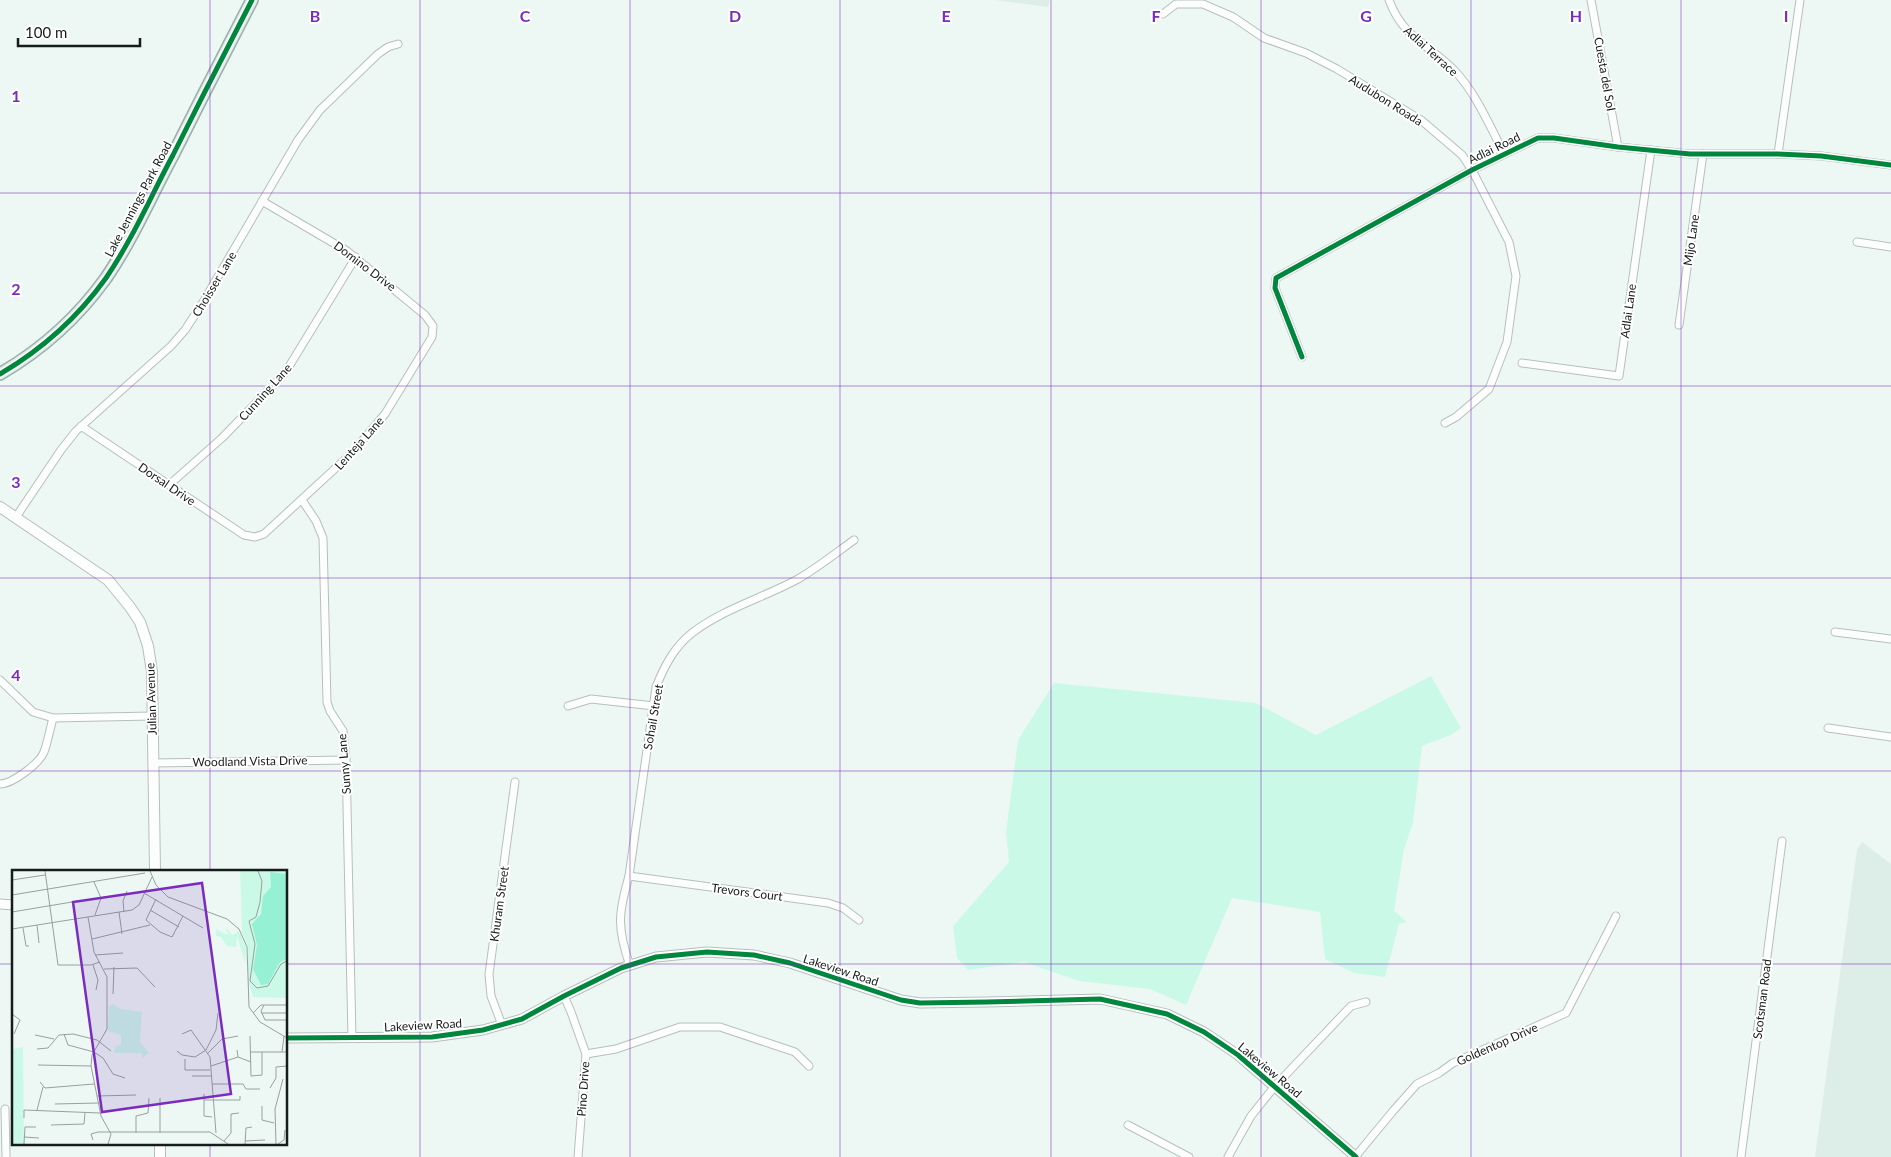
<svg xmlns="http://www.w3.org/2000/svg" width="1891" height="1157" font-family="Lato,sans-serif">
  <rect width="100%" height="100%" fill="#edf8f4"/>
  <g fill="#dceee7">
    <polygon points="995,0 1050,0 1048,7"/>
    <polygon points="1862,842 1891,864 1891,1157 1815,1157 1857,850"/>
  </g>
  <polygon fill="#cbf9e8" points="1431,676 1461,728 1451,735 1422,746 1413,823 1404,849 1394,911 1407,922 1399,924 1385,977 1354,973 1325,959 1320,912 1232,898 1186,1005 1150,989 1079,981 1024,962 968,970 957,958 953,926 1009,862 1006,832 1018,740 1054,683 1256,703 1316,735"/>
  <g fill="none" stroke-linecap="round" stroke-linejoin="round">
    <defs>
      <g id="minor">
        <path d="M1389,0c14,38 39,44 65,70 22,23 35,55 50,83"/>
        <polyline points="1591,0 1618,147"/>
        <polyline points="1163,14 1176,4 1203,4 1233,17 1264,38 1306,53 1337,69 1421,120 1462,155 1472,170 1509,242 1516,276 1507,342 1489,389 1456,417 1445,423"/>
        <polyline points="1778,154 1800,0"/>
        <polyline points="1857,242 1891,247"/>
        <polyline points="1679,325 1703,154"/>
        <polyline points="1302,357 1275,288 1276,278 1472,170 1538,138 1554,138 1618,147 1690,154 1778,154 1821,156 1891,165"/>
        <polyline points="1522,363 1619,376 1651,150"/>
        <polyline points="81,426 244,535 255,537 264,534 352,453 385,414 432,337 433,326 425,315 347,251 262,201"/>
        <polyline points="169,485 223,437 285,373 356,257"/>
        <polyline points="302,500 316,521 323,538 327,702 330,711 343,731 346,760 352,1038"/>
        <polyline points="16,517 61,450 76,431 171,346 185,330 202,304 298,140 320,110 378,54 388,47 398,44"/>
        <polyline points="1835,632 1891,639"/>
        <polyline points="0,680 33,712 53,718 152,716"/>
        <polyline points="568,706 591,699 654,706"/>
        <polyline points="1828,728 1891,737"/>
        <polyline points="153,763 346,760"/>
        <path d="M0,784c12,0 39,-20 44,-32 4,-11 6,-23 9,-34"/>
        <polyline points="629,876 828,903 843,908 859,920"/>
        <path d="M630,966c-13,-38 -12,-52 -1,-90l27,-189c8,-20 18,-40 36,-54 31,-24 71,-35 106,-54 19,-11 38,-26 56,-39"/>
        <polyline points="564,996 571,1012 586,1054 578,1157"/>
        <polyline points="502,1025 491,996 489,974 515,782"/>
        <polyline points="586,1054 616,1049 680,1027 720,1027 795,1052 809,1066"/>
        <polyline points="5,1109 6,1157"/>
        <polyline points="1128,1125 1189,1157"/>
        <polyline points="1228,1157 1251,1116 1275,1086 1351,1006 1366,1002"/>
        <polyline points="1355,1157 1393,1111 1417,1084 1439,1073 1453,1063 1566,1013 1616,916"/>
        <polyline points="1741,1157 1782,841"/>
      </g>
      <g id="tertiary">
        <polyline points="0,904 14,905"/>
        <polyline points="286,1038 432,1037 483,1030 522,1019 564,996 621,968 656,957 707,952 754,955 790,963 901,1000 920,1003 987,1002 1100,999 1167,1014 1204,1032 1238,1055 1356,1157"/>
      </g>
      <g id="secondary">
        <polyline points="0,507 108,580 130,607 140,622 148,646 152,672 155,871"/>
        <polyline points="160,1143 160,1157"/>
      </g>
      <path id="primary" d="M0,374c41,-24 78,-57 106,-96 26,-38 45,-82 67,-123 26,-52 52,-103 79,-155"/>
    </defs>
    <use href="#minor" stroke="#b7bfbc" stroke-width="9"/>
    <use href="#tertiary" stroke="#b7bfbc" stroke-width="11"/>
    <use href="#secondary" stroke="#b7bfbc" stroke-width="12"/>
    <use href="#primary" stroke="#99afa9" stroke-width="14"/>
    <use href="#minor" stroke="#fcfefd" stroke-width="7"/>
    <use href="#tertiary" stroke="#fcfefd" stroke-width="9"/>
    <use href="#secondary" stroke="#fcfefd" stroke-width="10"/>
    <use href="#primary" stroke="#e0ece8" stroke-width="11"/>
    <defs>
      <g id="cycleway">
        <polyline points="1302,357 1275,288 1276,278 1472,170 1538,138 1554,138 1618,147 1690,154 1778,154 1821,156 1891,165"/>
        <path d="M0,374c41,-24 78,-57 106,-96 26,-38 45,-82 67,-123 26,-52 52,-103 79,-155"/>
        <polyline points="286,1038 432,1037 483,1030 522,1019 564,996 621,968 656,957 707,952 754,955 790,963 901,1000 920,1003 987,1002 1100,999 1167,1014 1204,1032 1238,1055 1356,1157"/>
      </g>
    </defs>
    <use href="#cycleway" stroke="#fff" stroke-width="8"/>
    <use href="#cycleway" stroke="#00873e" stroke-width="5"/>
  </g>
  <path fill="none" stroke="#7b2cbf" stroke-width="1" stroke-opacity="0.55" d="M210,0v871M420,0v1157M630,0v1157M840,0v1157M1051,0v1157M1261,0v1157M1471,0v1157M1681,0v1157M0,193h1891M0,386h1891M0,578h1891M0,771h1891M0,964h14M286,964h1605M210,1143v14"/>
  <g text-anchor="middle" dominant-baseline="central" stroke-width="4" stroke-linejoin="round" paint-order="stroke">
    <g font-size="12" fill="#151c1a" stroke="#fff">
      <text transform="translate(1431 51) rotate(42)">Adlai Terrace</text>
      <text transform="translate(1605 74) rotate(80)">Cuesta del Sol</text>
      <text transform="translate(1386 100) rotate(32)">Audubon Roada</text>
      <text transform="translate(1494 148) rotate(-26)">Adlai Road</text>
      <text transform="translate(138 199) rotate(-62)">Lake Jennings Park Road</text>
      <text transform="translate(1691 240) rotate(-82)">Mijo Lane</text>
      <text transform="translate(365 266) rotate(37)">Domino Drive</text>
      <text transform="translate(214 284) rotate(-59)">Choisser Lane</text>
      <text transform="translate(1628 311) rotate(-82)">Adlai Lane</text>
      <text transform="translate(265 392) rotate(-48)">Cunning Lane</text>
      <text transform="translate(359 443) rotate(-48)">Lenteja Lane</text>
      <text transform="translate(167 484) rotate(34)">Dorsal Drive</text>
      <text transform="translate(151 699) rotate(-92)">Julian Avenue</text>
      <text transform="translate(653 717) rotate(-80)">Sohail Street</text>
      <text transform="translate(250 761) rotate(-1)">Woodland Vista Drive</text>
      <text transform="translate(344 764) rotate(-95)">Sunny Lane</text>
      <text transform="translate(747 892) rotate(7)">Trevors Court</text>
      <text transform="translate(499 904) rotate(-82)">Khuram Street</text>
      <text transform="translate(841 970) rotate(18)">Lakeview Road</text>
      <text transform="translate(1762 999) rotate(-83)">Scotsman Road</text>
      <text transform="translate(423 1025) rotate(-3)">Lakeview Road</text>
      <text transform="translate(1497 1044) rotate(-24)">Goldentop Drive</text>
      <text transform="translate(1270 1070) rotate(40)">Lakeview Road</text>
      <text transform="translate(583 1089) rotate(-86)">Pino Drive</text>
    </g>
  </g>
  <g transform="translate(12 870)">
    <rect width="275" height="275" fill="#edf8f4"/>
    <path d="M228,1h47v127l-34,-1 -5,-16v-33l-6,-16zM213,57l8,8 6,-4 7,17 -1,15 -8,-27 -1,16v-5l-9,-1 -6,-9 -5,-1v-7l12,6zM101,134l8,5 21,3 -2,30 9,11 -6,5 -2,-5h-27l2,-7 5,-1v-10l-13,-4 1,-25zM11,177l1,97h-12v-95z" fill="#cbf9e8"/>
    <path d="M258,2l17,2v85l-7,3 -12,22 -7,1 -8,-16 4,-24 -5,-21 9,-10 2,-18 8,-9z" fill="#96f0d4"/>
    <path fill="none" stroke="#97a09d" stroke-width="1" d="M33,1l13,94h33l9,-3M138,1l6,14 12,12 59,22 12,10 8,18 2,60 11,15 27,16M246,1l4,10 -2,21 -4,15 -7,4 6,23 -5,37 7,7 11,-2 13,-22 6,-3M0,10l33,-5M82,12l7,16 -6,17M132,23l59,35M0,25l133,-22M144,29l-10,21 14,12 12,5 11,-21M138,40l29,17M0,42l66,-11M107,42l3,22M112,42l-1,-11 4,-10M76,47l6,35 13,25v52l-15,26 -1,11 10,50 10,18 -3,10M25,55l2,18M11,58l3,18h3M0,59l120,-19 7,-5 13,-28M80,69l58,-14M83,85l28,-2M81,95l5,15 -2,10M92,99l33,-1 18,19M101,124l1,-27M252,135l-3,6 4,9h22M241,143l8,-8h26M249,143h26M0,144l8,6 -6,14M52,164l4,11 26,7 9,6 10,16 12,4M170,164l9,-4 19,27 6,76M23,165l19,4M238,166l1,40 11,-1v-23M25,179l11,-1 11,-13 14,-1 24,6 14,11M225,180l1,7 13,5M165,181l5,4 13,2 11,-7 10,-20 2,-17M238,182h36M270,182l2,-16M196,183l14,-14 16,-3M173,189v11h25M26,195l53,1M199,196l27,-9M180,206h19M28,212l5,6 49,-4M200,214h31l3,5h14M258,218l6,-10v-11l11,-1M192,224v22l8,1M85,226l39,-1M148,228v35M192,230h36v-4M43,234l43,-1M250,236v14l12,3M25,240l6,-23M12,248v-8l76,3M39,255l33,-1 1,-11M124,263v-17l12,-3 1,-15M12,267l15,1M81,270l-2,-6 7,-2h112l18,12M212,271l7,-8v-19l8,-1M233,271l20,-1M12,274l1,-17h11M233,274l1,-16 6,-1M264,274l-1,-35 8,-30M266,274l6,-4 1,-10"/>
    <path fill="#7b2cbf" fill-opacity="0.15" stroke="#7b2cbf" stroke-width="2.5" d="M190,13l29,211 -129,18 -29,-210z"/>
    <rect width="275" height="275" fill="none" stroke="#151c1a" stroke-width="2.5"/>
  </g>
  <g font-size="16" text-anchor="middle" font-weight="bold" fill="#7b2cbf" stroke="#fff" stroke-width="4" stroke-linejoin="round" paint-order="stroke">
    <text x="315" y="22">B</text>
    <text x="525" y="22">C</text>
    <text x="735" y="22">D</text>
    <text x="946" y="22">E</text>
    <text x="1156" y="22">F</text>
    <text x="1366" y="22">G</text>
    <text x="1576" y="22">H</text>
    <text x="1786" y="22">I</text>
    <text x="16" y="102">1</text>
    <text x="16" y="295">2</text>
    <text x="16" y="488">3</text>
    <text x="16" y="681">4</text>
  </g>
  <path d="M18 38v8h122v-8" fill="none" stroke="#151c1a" stroke-width="2.5"/>
  <text x="25" y="38" font-size="15" fill="#151c1a" stroke="#ffffff" stroke-width="4" paint-order="stroke">100 m</text>
</svg>
